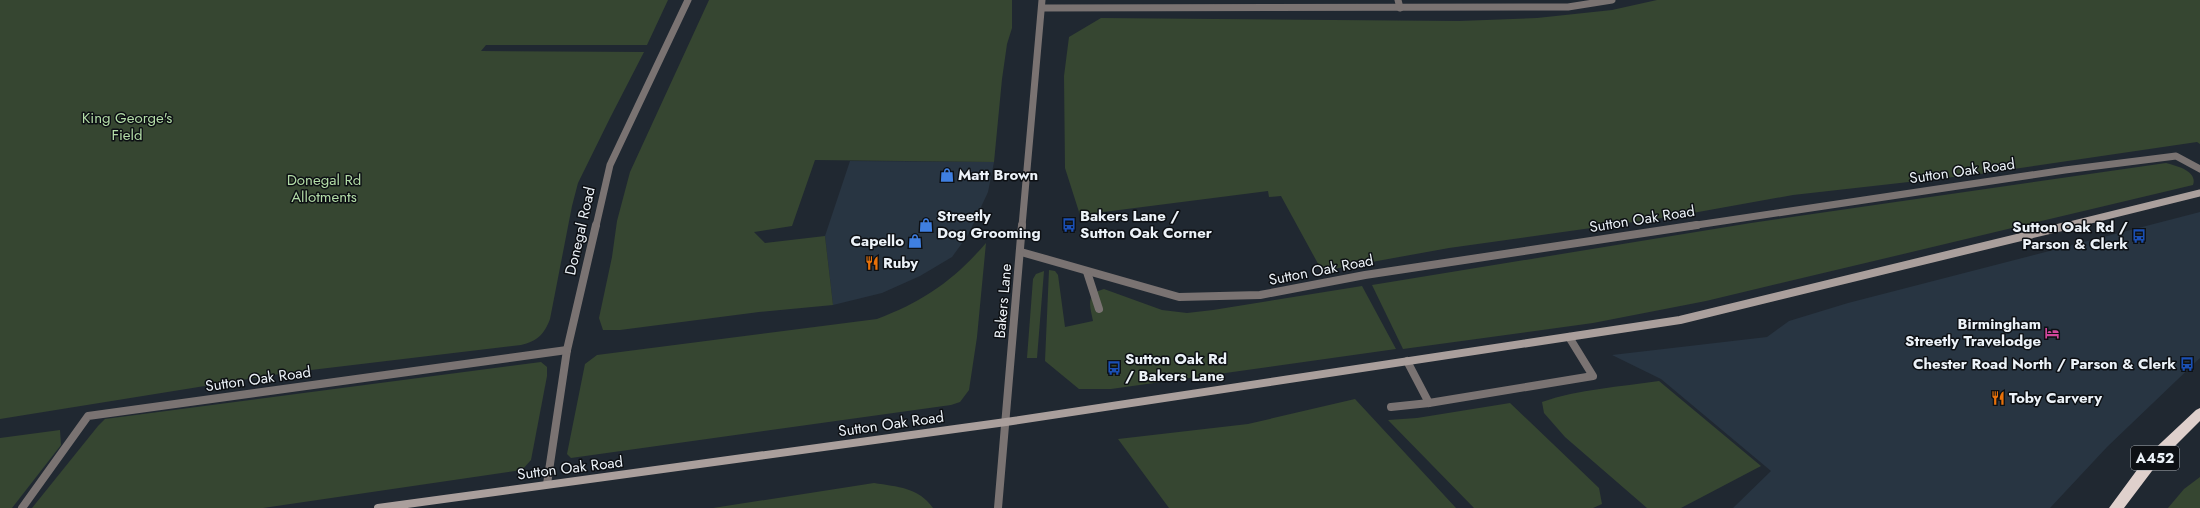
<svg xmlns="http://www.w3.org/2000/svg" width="2200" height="508" font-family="Jost,sans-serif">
  <rect width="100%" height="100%" fill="#202831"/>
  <g fill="#283542">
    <polygon points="850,161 994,162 988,192 968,235 952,257 920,276 882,293 833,305 825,236"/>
    <polygon points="2200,212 2200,358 2107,447 2050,508 1733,508 1771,471 1661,379 1612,355 1767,337 1789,321 1848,303"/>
  </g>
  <g fill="#364631">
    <path d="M0,0h668l-21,45h-161l-5,6 163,1 -34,66 -32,65 -6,23 -22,113c-6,16 -13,22 -29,26l-235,28 -286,46z"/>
    <polygon points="709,0 1012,0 1012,28 1007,44 1002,79 994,162 815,160 792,226 754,232 765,243 825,236 833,305 759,312 620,330 603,330 599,318 612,257 617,221 630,172"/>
    <polygon points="1657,0 2200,0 2200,144 2197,142 1980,174 1793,195 1676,216 1449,248 1322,271 1281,196 1269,197 1268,191 1080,215 1065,168 1064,76 1069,37 1101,18 1459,21 1537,18 1612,10"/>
    <path d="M2166,163c11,3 32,8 27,22l-487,116 -113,22 -190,26 -31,-64 379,-62z"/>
    <path d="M986,243l-9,94 -8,53 -9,12 -9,3 -380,53 -4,-4 18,-90 12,-9 280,-36c47,-18 76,-38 109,-76z"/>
    <path d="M1049,270l6,1 3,4 7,52 28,-6c-3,-15 -8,-27 11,-32l58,21 25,3 26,-3 149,-24 34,63 -285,40h-32l-34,-28z"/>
    <polygon points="1044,271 1037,358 1027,358 1033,279 1036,274"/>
    <polygon points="541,362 547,367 547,376 531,460 522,470 263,508 32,508 98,426 105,419"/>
    <path d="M1659,381l102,85 -80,42h-34l-82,-71 -21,-24 -2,-11c37,-13 78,-15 117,-21z"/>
    <polygon points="1355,399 1456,508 1169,508 1118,439 1248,424"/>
    <polygon points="1510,403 1599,488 1602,504 1593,508 1474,508 1388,420 1417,418"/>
    <polygon points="60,430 61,445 12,508 0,508 0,438"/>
    <polygon points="2200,477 2200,508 2168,508 2184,489"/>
    <path d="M874,483c24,4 44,4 59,25h-220z"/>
  </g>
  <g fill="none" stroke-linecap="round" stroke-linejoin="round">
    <g stroke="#7a7372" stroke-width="7">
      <polyline points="1398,0 1400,8"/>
      <polyline points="1042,8 1568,7 1612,0"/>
      <polyline points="596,226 610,165 688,0"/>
      <polyline points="1690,226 2065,170 2176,156 2200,169"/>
    </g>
    <g stroke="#7a7372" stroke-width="8">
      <polyline points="1021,252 1179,297 1260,295 1365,275 1697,225"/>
      <polyline points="1087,272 1099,309"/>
      <polyline points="1407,361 1429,403"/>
      <polyline points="1391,407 1429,403 1593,376 1569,337"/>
      <polyline points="547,484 567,350 596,225"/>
      <polyline points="22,508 88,416 567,350"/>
    </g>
    <polyline stroke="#7a7372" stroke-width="7" points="1022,226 1042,0"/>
    <polyline stroke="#7a7372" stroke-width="8" points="998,508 1022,225"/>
    <polyline stroke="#aa9f9c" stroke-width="7" points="2066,226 2200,193"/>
    <polyline stroke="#aa9f9c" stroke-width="8" points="378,508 1006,422 1680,320 2070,225"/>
    <polygon fill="#dfd0cc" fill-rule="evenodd" points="2200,408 2200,421 2158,463 2124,508 2109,508 2148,455 2196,410"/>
  </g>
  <defs>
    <symbol id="shop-bare" viewBox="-9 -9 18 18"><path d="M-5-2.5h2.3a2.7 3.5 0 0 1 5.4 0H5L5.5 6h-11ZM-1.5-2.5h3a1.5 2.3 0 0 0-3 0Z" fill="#3f7fe0" stroke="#0d1014" stroke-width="2.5" paint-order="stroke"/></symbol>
    <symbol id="bus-bare" viewBox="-9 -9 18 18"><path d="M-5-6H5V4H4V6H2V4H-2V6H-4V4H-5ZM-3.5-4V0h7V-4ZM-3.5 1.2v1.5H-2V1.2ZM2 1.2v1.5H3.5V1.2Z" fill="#1a4fb4" stroke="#0d1014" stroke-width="2.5" paint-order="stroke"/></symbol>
    <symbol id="restaurant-bare" viewBox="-9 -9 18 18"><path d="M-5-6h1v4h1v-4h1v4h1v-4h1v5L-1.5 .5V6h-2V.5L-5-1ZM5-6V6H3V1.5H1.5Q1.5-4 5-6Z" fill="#e8710a" stroke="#0d1014" stroke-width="2.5" paint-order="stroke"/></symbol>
    <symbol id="hotel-bare" viewBox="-9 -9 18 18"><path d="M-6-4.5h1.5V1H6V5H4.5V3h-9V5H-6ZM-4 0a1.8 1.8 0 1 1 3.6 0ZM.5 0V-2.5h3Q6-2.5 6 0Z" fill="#d1479c" stroke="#0d1014" stroke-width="2.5" paint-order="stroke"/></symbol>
  </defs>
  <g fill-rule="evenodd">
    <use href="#shop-bare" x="937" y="165" width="20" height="20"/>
    <use href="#shop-bare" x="916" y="215" width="20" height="20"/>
    <use href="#bus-bare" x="1059" y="215" width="20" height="20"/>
    <use href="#bus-bare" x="2129" y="226" width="20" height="20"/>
    <use href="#shop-bare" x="905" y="231" width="20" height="20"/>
    <use href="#restaurant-bare" x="862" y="253" width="20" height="20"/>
    <use href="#hotel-bare" x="2042" y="323" width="20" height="20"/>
    <use href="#bus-bare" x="2177" y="354" width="20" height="20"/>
    <use href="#bus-bare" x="1104" y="358" width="20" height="20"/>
    <use href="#restaurant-bare" x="1988" y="388" width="20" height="20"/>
  </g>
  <g text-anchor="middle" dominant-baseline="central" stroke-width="3" stroke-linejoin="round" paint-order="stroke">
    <rect fill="#0d1014" stroke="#a9aeb4" stroke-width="1" x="2131" y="446" width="48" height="24" rx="3"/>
    <g font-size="14" font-weight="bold" fill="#ecf2f8">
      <text x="2155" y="458">A452</text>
    </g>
    <g font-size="15" fill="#b3dca7" stroke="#0d1014">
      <text x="127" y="118">King George's<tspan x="127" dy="17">Field</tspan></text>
      <text x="324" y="180">Donegal Rd<tspan x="324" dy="17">Allotments</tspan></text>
    </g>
    <g font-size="15" fill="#ecf2f8" stroke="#0d1014">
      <text transform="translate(1962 171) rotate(-8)">Sutton Oak Road</text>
      <text transform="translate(1642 219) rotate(-9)">Sutton Oak Road</text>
      <text transform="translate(580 231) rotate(-77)">Donegal Road</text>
      <text transform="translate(1321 270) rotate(-11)">Sutton Oak Road</text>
      <text transform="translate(1003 301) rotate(-85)">Bakers Lane</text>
      <text transform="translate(258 379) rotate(-8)">Sutton Oak Road</text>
      <text transform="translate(891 424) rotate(-8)">Sutton Oak Road</text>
      <text transform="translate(570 468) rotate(-7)">Sutton Oak Road</text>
    </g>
    <g font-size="15" font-weight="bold" fill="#ecf2f8" stroke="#0d1014" text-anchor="start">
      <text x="958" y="175">Matt Brown</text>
      <text x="937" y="216">Streetly<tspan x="937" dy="17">Dog Grooming</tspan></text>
      <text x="1080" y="216">Bakers Lane /<tspan x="1080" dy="17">Sutton Oak Corner</tspan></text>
      <text x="2128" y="227" text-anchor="end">Sutton Oak Rd /<tspan x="2128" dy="17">Parson &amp; Clerk</tspan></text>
      <text x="904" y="241" text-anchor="end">Capello</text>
      <text x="883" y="263">Ruby</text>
      <text x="2041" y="324" text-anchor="end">Birmingham<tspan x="2041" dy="17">Streetly Travelodge</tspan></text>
      <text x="1125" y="359">Sutton Oak Rd<tspan x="1125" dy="17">/ Bakers Lane</tspan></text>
      <text x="2176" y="364" text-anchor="end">Chester Road North / Parson &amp; Clerk</text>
      <text x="2009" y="398">Toby Carvery</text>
    </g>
  </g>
</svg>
